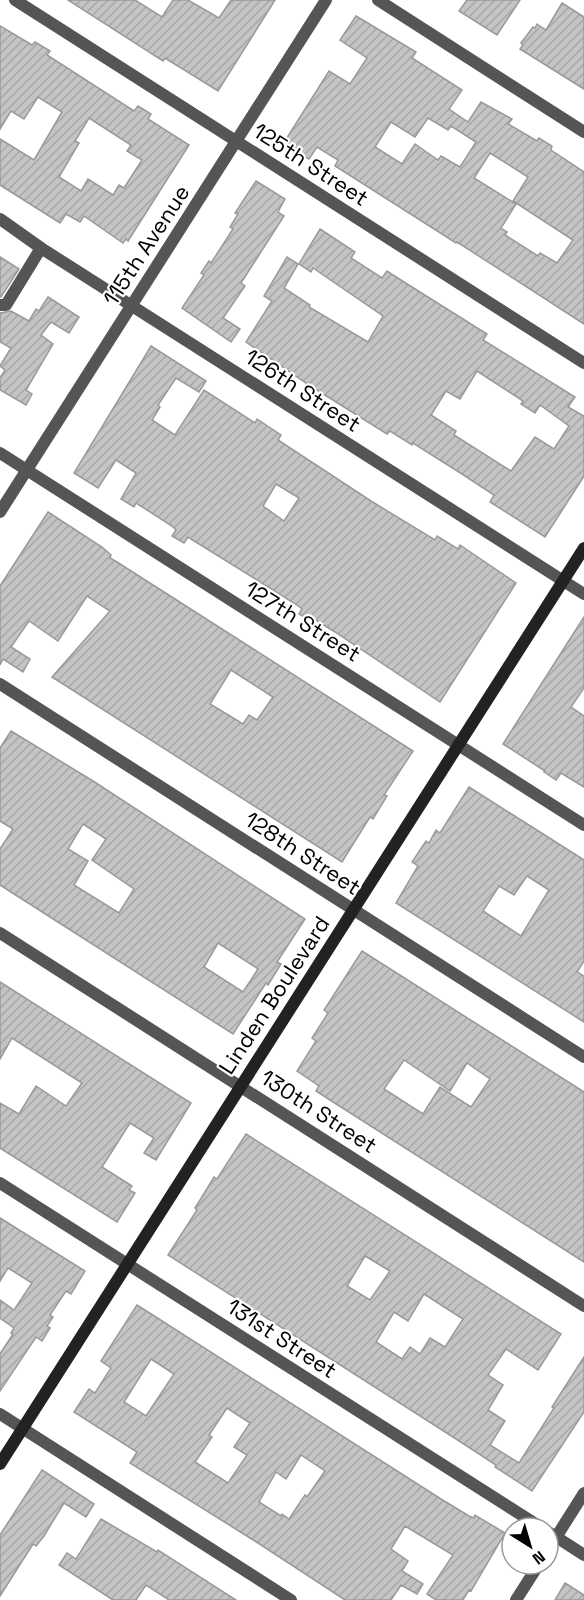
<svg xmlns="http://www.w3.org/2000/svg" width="584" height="1600" font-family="'Space Grotesk',sans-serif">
  <defs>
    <pattern id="building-hatch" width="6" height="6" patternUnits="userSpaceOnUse" patternTransform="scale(1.5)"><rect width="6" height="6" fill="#c4c4c4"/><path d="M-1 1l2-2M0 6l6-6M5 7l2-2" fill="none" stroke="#a7a7a7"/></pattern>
  </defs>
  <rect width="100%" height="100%" fill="#fff"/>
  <g fill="url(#building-hatch)" stroke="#999" stroke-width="1.5" fill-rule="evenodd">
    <polygon points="68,0 135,0 162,17 173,0 188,0 219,18 231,0 275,0 218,91 165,58 163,61"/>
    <polygon points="467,0 520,0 497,35 459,11"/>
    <polygon points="562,3 584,17 584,89 520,49 523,45 521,43 533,27 535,28 537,24 546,30"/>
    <path d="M356,16l60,36 -4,6 50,32 -13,19 19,13 13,-20 31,17 -4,5 29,17 2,-3 13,8 -1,4 33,22v152l-127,-82 -1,1 -121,-77 3,-6 -21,-13 -8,12 -26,-15 46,-73 21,13 17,-26 -27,-18zM428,118l20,12 3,-4 25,16 -16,25 -19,-11 -3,4 -23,-16 -13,20 -27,-17 16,-25 24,15zM490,153l38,24 -15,24 60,39 -16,23 -17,-10 -2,3 -33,-21 2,-3 -6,-4 15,-24 -42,-26z"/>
    <path d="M0,26l32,19 3,-3 15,9 -3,4 87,56 4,-5 13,8 -3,5 41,26 -61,96 -2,-2 -3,4 -39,-27 -4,6 -14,-8 -6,9 -60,-38v-46l34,21 28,-48 -24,-15 -14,22 -13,-8 -11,18zM89,118l42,27 -4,6 15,9 -18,28 -5,-3 -6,10 -25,-16 -7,12 -22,-14 20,-34 -4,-2z"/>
    <polygon points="256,181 285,199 278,212 284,216 241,283 245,286 223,318 240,329 231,342 182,308 204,275 201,273 209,261 211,263 233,229 230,227 238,214 235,213"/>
    <path d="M320,229l35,23 -4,6 31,20 5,-7 17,11 83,52 -4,6 92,57 -7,10 16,9v60l-39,61 -55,-35 4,-7 -32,-21 -49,-31 -1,2 -22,-14 -3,3 -78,-49 -63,-43 26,-41 -8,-5 23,-39 11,7 -14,24 26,17 -1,2 59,35 15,-26 -70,-48 -2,4 -12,-8zM477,371l46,30 -2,3 14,9 5,-8 29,21 -15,23 -19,-12 -24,34 -57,-36 2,-4 -25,-16 15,-24 14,8z"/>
    <polygon points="0,257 19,269 1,297 0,297"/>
    <polygon points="48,297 79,317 69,333 51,322 41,335 53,344 26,390 32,394 26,405 0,390 0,378 5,370 0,366 11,348 0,342 0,313 11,311 29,321 36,309 39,311"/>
    <path d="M151,346l55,35 -7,11 -23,-14 -18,27 2,2 -8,13 23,15 29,-45 51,33 2,-4 24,16 -3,5 93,61 64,39 2,-4 21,13 2,-4 56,38 -76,119 -105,-70 -24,-15 -2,3 -10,-6 3,-5 -5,-4 -106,-66 -3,-2 -4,6 -12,-7 4,-6 -4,-4 -36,-23 -2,4 -13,-8 15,-26 -20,-13 -18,28 -24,-15zM276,484l23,14 -15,23 -21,-15z"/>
    <path d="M48,512l54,35 9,8 -1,3 7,4 296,189 -29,44 3,1 -14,23 -3,-2 -28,45 -290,-185 58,-66 -23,-15 -29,45 -29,-20 -18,26 19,12 -7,13 -20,-13 -3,6v-79zM231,670l42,27 -16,23 -8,-5 -6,9 -33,-20z"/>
    <polygon points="584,617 584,688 571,707 584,716 584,787 561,773 556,780 544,772 545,771 503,744"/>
    <path d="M11,731l82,50 212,138 -28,43 4,2 -13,21 -2,-2 -33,51 -233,-149v-36l13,-20 -13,-8v-73zM83,824l23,15 -14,21 42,29 -15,24 -45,-28 14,-24 -20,-12zM218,943l40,26 -15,23 -39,-25z"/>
    <path d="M469,787l115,73v101l-7,11 7,4v46l-188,-119 22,-37 -6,-4 14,-21 3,2 7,-13 4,3zM527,876l22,14 -28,46 -38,-25 16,-25 15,9z"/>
    <path d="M362,951l222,141v170l-254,-162 -14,-9 3,-5 -22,-15 19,-30 -4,-3 16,-25 -4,-3zM404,1060l46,31 17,-28 23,16 -19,28 -31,-20 -17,27 -39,-25z"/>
    <polygon points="0,982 191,1103 156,1160 144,1153 154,1138 130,1123 102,1167 132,1186 129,1190 135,1193 117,1222 0,1148 0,1103 19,1114 36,1086 66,1106 82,1083 12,1038 0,1059"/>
    <path d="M246,1134l315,200 -23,36 -32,-21 -18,26 15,10 -15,25 17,11 -15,24 29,18 35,-55 -2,-1 32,-50v55l-52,79 -37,-24 1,-2 -43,-28 -285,-182 29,-45 -2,-2 10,-16 9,-15 3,2zM365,1256l25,15 -20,29 -23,-14zM424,1294l39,25 -18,28 -15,-9 -10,16 -10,-7 -8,12 -26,-17 18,-30 14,9z"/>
    <polygon points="0,1218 85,1271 71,1294 66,1291 50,1315 53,1317 47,1326 50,1328 42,1341 36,1337 0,1391 0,1354 13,1334 11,1333 14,1328 0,1318 0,1300 14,1310 32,1283 8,1268 0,1281"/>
    <path d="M137,1305l304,194 28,17 5,2 1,-3 30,18 -34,58 -2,-1 -6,10h-27l-9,-6 26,-39 -48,-29 -14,23 17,12 -6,10 21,13 -6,10 -16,-9 -10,15h-46l-87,-57 -128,-80 7,-11 -63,-40 15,-23 6,4 16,-25 -10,-7zM151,1359l23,15 -28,42 -22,-14zM227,1408l23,15 -16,24 13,8 -19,28 -33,-21 17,-25 -3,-2zM301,1455l24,16 -18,26 -2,-2 -16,24 -7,-5 -1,2 -22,-14 17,-30 10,7z"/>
    <polygon points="42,1470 94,1504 86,1517 64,1503 44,1536 36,1546 33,1544 0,1596 0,1535"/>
    <polygon points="101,1519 157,1552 158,1550 236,1600 169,1600 146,1585 136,1600 113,1600 59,1565 67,1553 76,1559"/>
    <polygon points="565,1583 584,1595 584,1600 555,1600"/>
  </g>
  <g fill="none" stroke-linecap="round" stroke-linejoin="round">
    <g stroke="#555" stroke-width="12">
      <polyline points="15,0 584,363"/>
      <polyline points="378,0 584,132"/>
      <polyline points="0,219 41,248 584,594"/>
      <polyline points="0,305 6,305 41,248"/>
      <polyline points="0,453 584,825"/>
      <polyline points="0,512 326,0"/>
      <polyline points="0,684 584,1057"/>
      <polyline points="0,1183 542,1528"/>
      <polyline points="0,1414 291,1600"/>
      <polyline points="550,1533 584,1555"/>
      <polyline points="548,1550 584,1493"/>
      <polyline points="516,1600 539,1564"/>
    </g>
    <polyline stroke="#555" stroke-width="12" points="0,933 584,1306"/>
    <polyline stroke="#222" stroke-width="12" points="0,1464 584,548"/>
  </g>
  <g text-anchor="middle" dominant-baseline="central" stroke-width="4.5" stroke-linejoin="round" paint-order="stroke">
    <g font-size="22" fill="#000" stroke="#fff">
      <text transform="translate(311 164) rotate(33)">125th Street</text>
      <text transform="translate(146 245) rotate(-57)">115th Avenue</text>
      <text transform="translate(303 390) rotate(33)">126th Street</text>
      <text transform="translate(303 621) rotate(32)">127th Street</text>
      <text transform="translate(303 853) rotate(33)">128th Street</text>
      <text transform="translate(274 995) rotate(-57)">Linden Boulevard</text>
      <text transform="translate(319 1111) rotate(33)">130th Street</text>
      <text transform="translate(282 1338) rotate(33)">131st Street</text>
    </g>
  </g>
  <g transform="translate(530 1546) rotate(143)"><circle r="28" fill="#ffffff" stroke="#999999" stroke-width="1.5"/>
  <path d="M0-4.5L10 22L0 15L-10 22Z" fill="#000000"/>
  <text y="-9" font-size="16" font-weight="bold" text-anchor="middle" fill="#000000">N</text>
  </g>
</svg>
